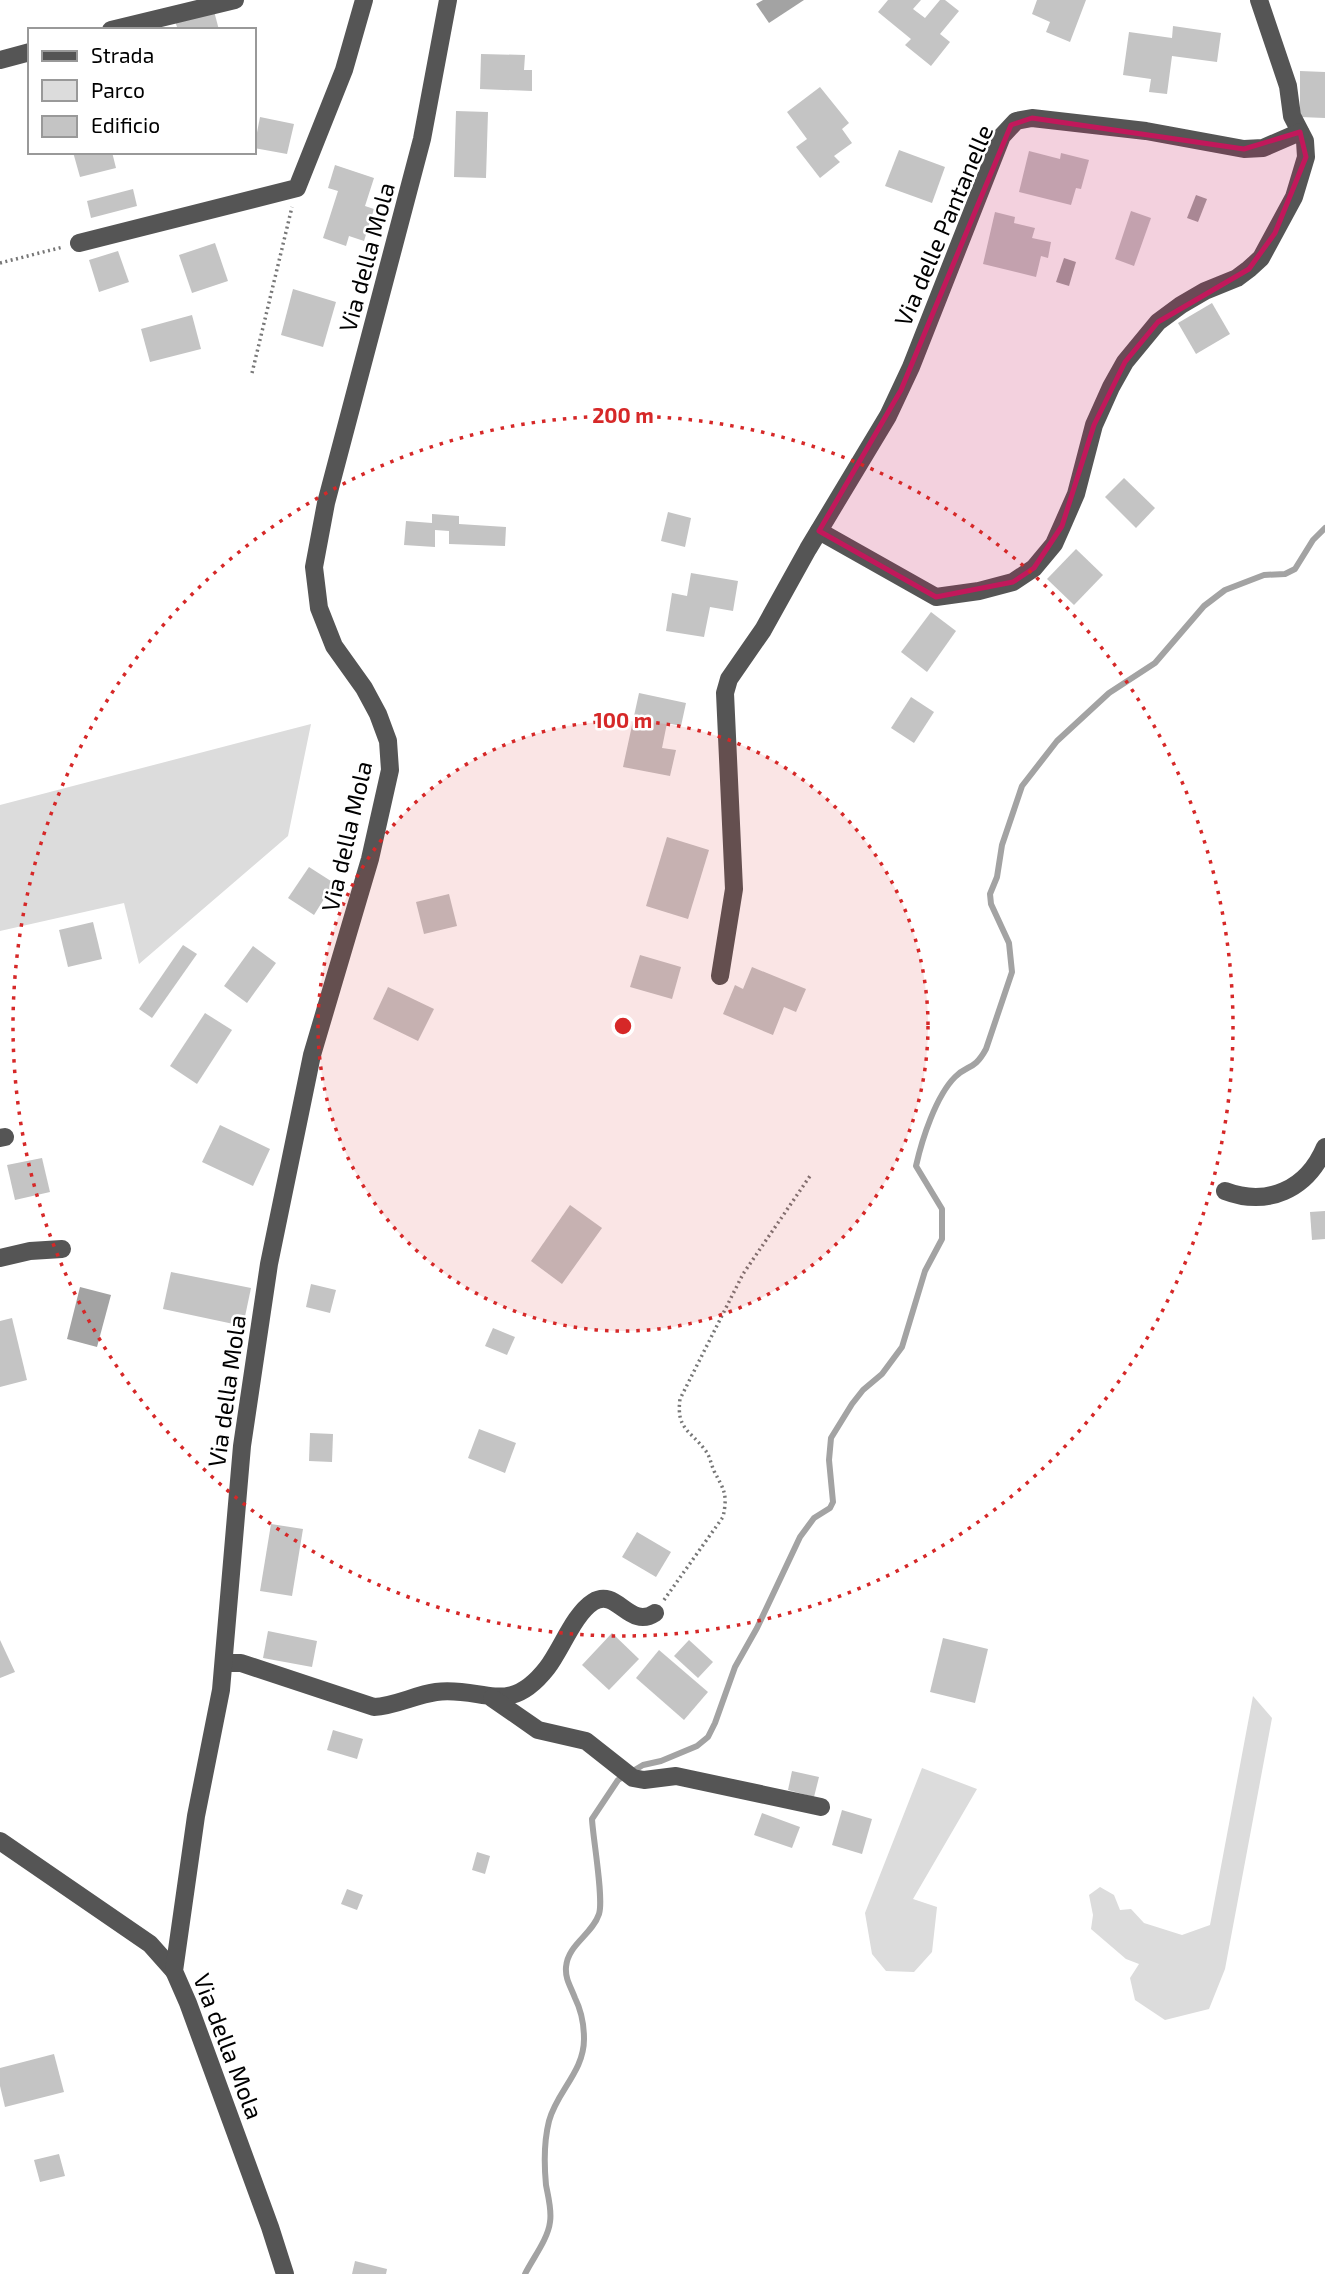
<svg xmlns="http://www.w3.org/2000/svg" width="1325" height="2274" font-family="'Exo 2',sans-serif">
  <rect width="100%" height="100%" fill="#fff"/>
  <g fill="#dcdcdc">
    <polygon points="311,724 288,836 139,964 124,903 0,931 0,805"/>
    <polygon points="1253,1696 1272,1718 1225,1969 1209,2009 1165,2020 1135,2000 1130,1978 1139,1964 1126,1959 1091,1929 1093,1915 1089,1895 1100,1887 1114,1895 1120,1910 1131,1909 1144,1923 1182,1935 1210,1925"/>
    <polygon points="922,1768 977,1789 913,1899 937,1907 932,1952 914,1972 886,1971 872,1954 865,1913"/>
  </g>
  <g fill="#a3a3a3">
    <polygon points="763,0 804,0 769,23 756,4"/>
    <polygon points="1196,195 1207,199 1198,222 1187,218"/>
    <polygon points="1064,258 1076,262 1069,286 1056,282"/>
    <polygon points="80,1287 111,1295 97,1347 67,1339"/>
  </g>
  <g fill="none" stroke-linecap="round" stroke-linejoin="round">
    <path stroke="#a3a3a3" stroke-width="6" d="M525,2274c8,-16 23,-35 25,-52 2,-12 -2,-26 -4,-37 -2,-21 -2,-44 3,-64 8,-30 35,-49 35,-82 0,-14 -3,-29 -9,-41 -4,-11 -10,-19 -9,-31 2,-23 26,-32 33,-53 5,-15 -6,-75 -7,-95l26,-39 25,-15 18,-4 36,-15 11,-9 7,-14 20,-56 22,-39 43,-91 14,-19 16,-10 3,-6 -4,-42 2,-22 21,-34 11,-14 19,-16 20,-27 23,-76 17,-32v-30l-26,-43c6,-27 20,-70 39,-89 13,-13 19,-6 31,-28l26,-77 -3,-29 -18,-39 -1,-10 7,-17 5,-32 20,-59 35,-45 52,-48 46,-30 49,-57 21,-16 39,-15 21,-1 10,-5 18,-29 12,-12"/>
  </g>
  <g fill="#c4c4c4">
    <polygon points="888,0 921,0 913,9 925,18 940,0 945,0 959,11 940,34 950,42 931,66 905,45 911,39 878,12"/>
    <polygon points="1037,0 1086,0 1070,42 1046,32 1050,22 1032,14"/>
    <polygon points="214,11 219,30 178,30 175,21"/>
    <polygon points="1173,26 1221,33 1217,62 1172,56 1167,94 1149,92 1151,79 1123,75 1129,32 1172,38"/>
    <polygon points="481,54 525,55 524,70 532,70 532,91 480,89"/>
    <polygon points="1300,71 1325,72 1325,118 1300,117"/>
    <polygon points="820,87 849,123 842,129 852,143 834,156 840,162 820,178 796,147 807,139 787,112"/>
    <polygon points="456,111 488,112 486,178 454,177"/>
    <polygon points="260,117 294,124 287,154 254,148"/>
    <polygon points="899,150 945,167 932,203 885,186"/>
    <polygon points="1029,151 1060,159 1061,153 1089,160 1081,189 1076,188 1071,205 1019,192"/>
    <polygon points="73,152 112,152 116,168 80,177"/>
    <polygon points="335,165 374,178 365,206 374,209 364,241 349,236 346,246 323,238 338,191 328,188"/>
    <polygon points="133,189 137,206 91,218 87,201"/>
    <polygon points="1131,211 1151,218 1134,266 1115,259"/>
    <polygon points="995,212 1015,217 1014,223 1035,228 1032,238 1051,242 1048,258 1041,256 1036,277 983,264"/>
    <polygon points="215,243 228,281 192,293 179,255"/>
    <polygon points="118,251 129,282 99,292 89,260"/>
    <polygon points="293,289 336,302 323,347 281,335"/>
    <polygon points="1212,303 1230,334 1196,354 1178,323"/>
    <polygon points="192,315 201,349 150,362 141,329"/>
    <polygon points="1124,478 1155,508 1136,528 1105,497"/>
    <polygon points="668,512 691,518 685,547 661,541"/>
    <polygon points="432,514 459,516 459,524 506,527 505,546 449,544 449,531 435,530 435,547 404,545 406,521 432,523"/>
    <polygon points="1076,549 1103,575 1074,605 1047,579"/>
    <polygon points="691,573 738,581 733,611 710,607 704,637 666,631 672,593 687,596"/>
    <polygon points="931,612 956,631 927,672 901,652"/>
    <polygon points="639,693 686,703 681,726 667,723 662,748 676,750 670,776 623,767"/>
    <polygon points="911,697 934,712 914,743 891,728"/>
    <polygon points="667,837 709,850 688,919 646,906"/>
    <polygon points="309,867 334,883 314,915 288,898"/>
    <polygon points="449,894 457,926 424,934 416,902"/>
    <polygon points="93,922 102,959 68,967 59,930"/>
    <polygon points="183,945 197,954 152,1018 139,1009"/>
    <polygon points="253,946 276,963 247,1003 224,986"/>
    <polygon points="640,955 681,967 672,999 630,987"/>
    <polygon points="752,967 806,989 796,1012 784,1007 773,1035 723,1014 735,985 743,989"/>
    <polygon points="388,987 434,1009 418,1041 373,1019"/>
    <polygon points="205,1013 232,1030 197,1084 170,1066"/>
    <polygon points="220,1125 270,1149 253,1186 202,1162"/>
    <polygon points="42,1158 50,1192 15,1200 7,1165"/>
    <polygon points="570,1205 602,1228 562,1284 531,1261"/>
    <polygon points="1325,1211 1325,1239 1312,1240 1310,1212"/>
    <polygon points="171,1272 251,1288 243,1326 163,1309"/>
    <polygon points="311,1284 336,1290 330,1313 306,1307"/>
    <polygon points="12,1318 27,1380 0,1387 0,1321"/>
    <polygon points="493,1328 515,1337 507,1355 485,1346"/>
    <polygon points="479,1429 516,1443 505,1473 468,1458"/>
    <polygon points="310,1433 333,1434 332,1462 309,1461"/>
    <polygon points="271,1524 303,1529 292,1596 260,1591"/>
    <polygon points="637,1532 671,1552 656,1577 622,1557"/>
    <polygon points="268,1631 317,1641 312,1667 263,1658"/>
    <polygon points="612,1633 639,1659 609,1690 582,1665"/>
    <polygon points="943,1638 988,1649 975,1703 930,1692"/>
    <polygon points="0,1640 15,1672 0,1678"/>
    <polygon points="689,1640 713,1662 698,1678 674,1656"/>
    <polygon points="659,1650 708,1692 684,1720 636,1678"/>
    <polygon points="333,1730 363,1739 357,1759 327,1750"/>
    <polygon points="792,1771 819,1777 814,1797 788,1790"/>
    <polygon points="842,1810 872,1819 862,1854 832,1845"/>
    <polygon points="762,1813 800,1827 792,1848 754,1835"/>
    <polygon points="477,1852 490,1856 485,1874 472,1870"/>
    <polygon points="347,1889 363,1895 357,1910 341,1904"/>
    <polygon points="54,2054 64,2092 5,2107 0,2086 0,2068"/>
    <polygon points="59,2154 65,2176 40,2182 34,2160"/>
    <polygon points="355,2261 387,2269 386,2274 352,2274"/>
  </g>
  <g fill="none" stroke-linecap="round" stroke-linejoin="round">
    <g stroke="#777" stroke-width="3.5" stroke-dasharray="2 3.5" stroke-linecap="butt">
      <polyline points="0,263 63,247"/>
      <polyline points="252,373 292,207"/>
      <path d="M664,1600l59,-83c5,-23 1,-27 -9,-46 -3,-7 -4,-15 -9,-21 -15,-20 -29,-21 -25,-51l63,-125 67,-98"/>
    </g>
    <g stroke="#555" stroke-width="18">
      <polyline points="111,30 235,0"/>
      <polyline points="0,60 30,52"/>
      <polyline points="79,243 297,188 344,70 364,0"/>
      <polyline points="819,531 936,597 979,591 1013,582 1034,568 1054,544 1062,526 1076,494 1094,425 1111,387 1125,362 1158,322 1181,305 1205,291 1237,278 1249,269 1261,258 1294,197 1306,157 1305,141 1292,116 1288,86 1259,0"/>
      <polyline points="720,976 734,889 725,693 729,679 763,630 808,549 888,416 911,367 1002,136 1016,121 1032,118 1146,131 1244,149 1263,148 1300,132"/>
      <polyline points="0,1138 5,1137"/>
      <path d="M1225,1191c42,16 82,-1 100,-44"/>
      <polyline points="0,1258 30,1251 62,1249"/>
      <path d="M224,1663h17l133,44c21,-1 41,-12 62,-15 48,-6 72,26 111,-24 14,-18 27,-54 46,-66 24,-15 36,28 62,11"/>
      <polyline points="492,1698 538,1730 586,1741 633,1778 644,1780 676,1776 821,1807"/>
      <polyline points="0,1841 150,1944 174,1971"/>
      <polyline points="285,2274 270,2227 188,2003 174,1971 196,1816 221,1690 242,1446 269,1264 312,1055 370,859 390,770 388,741 378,714 364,688 334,646 319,608 314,567 326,503 422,139 448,0"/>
    </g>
  </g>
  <path fill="#c2185b" fill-opacity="0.2" stroke="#c2185b" stroke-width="5" stroke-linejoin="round" d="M1032,118l212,31 56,-17 6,25 -31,76 -26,36 -91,53 -33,40 -31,63 -32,101 -28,42 -21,14 -77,15 -117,-66 82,-141 110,-265z"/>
  <circle cx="623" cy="1026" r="305" fill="#d62828" fill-opacity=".12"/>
  <g fill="none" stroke="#d62828" stroke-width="3.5" stroke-dasharray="3.5 7">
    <circle cx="623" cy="1026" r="305"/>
    <circle cx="623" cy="1026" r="610"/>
  </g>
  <g text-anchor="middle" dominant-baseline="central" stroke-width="5" stroke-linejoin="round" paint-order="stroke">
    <g font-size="24" fill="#000" stroke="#fff">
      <text transform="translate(943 225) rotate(-67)">Via delle Pantanelle</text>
      <text transform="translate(366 257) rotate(-75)">Via della Mola</text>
      <text transform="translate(346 836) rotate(-77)">Via della Mola</text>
      <text transform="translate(226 1391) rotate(-82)">Via della Mola</text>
      <text transform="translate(229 2046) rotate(69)">Via della Mola</text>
    </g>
  </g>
  <circle cx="623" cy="1026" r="10" fill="#d62828" stroke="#fff" stroke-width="3.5"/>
  <g font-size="21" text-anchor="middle" font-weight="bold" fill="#d62828" stroke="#fff" stroke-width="5" stroke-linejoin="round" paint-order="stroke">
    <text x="623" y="423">200 m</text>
    <text x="623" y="728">100 m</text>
  </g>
  <rect x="28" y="28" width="228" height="126" fill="#ffffff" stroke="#999999" stroke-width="2"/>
  <rect x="42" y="51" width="35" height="10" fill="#555555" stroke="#999999" stroke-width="2"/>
  <text x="91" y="63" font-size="21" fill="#000000">Strada</text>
  <rect x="42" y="80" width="35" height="21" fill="#dcdcdc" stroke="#999999" stroke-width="2"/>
  <text x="91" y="98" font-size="21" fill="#000000">Parco</text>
  <rect x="42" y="116" width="35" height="21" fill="#c4c4c4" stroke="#999999" stroke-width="2"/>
  <text x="91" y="133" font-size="21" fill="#000000">Edificio</text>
</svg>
